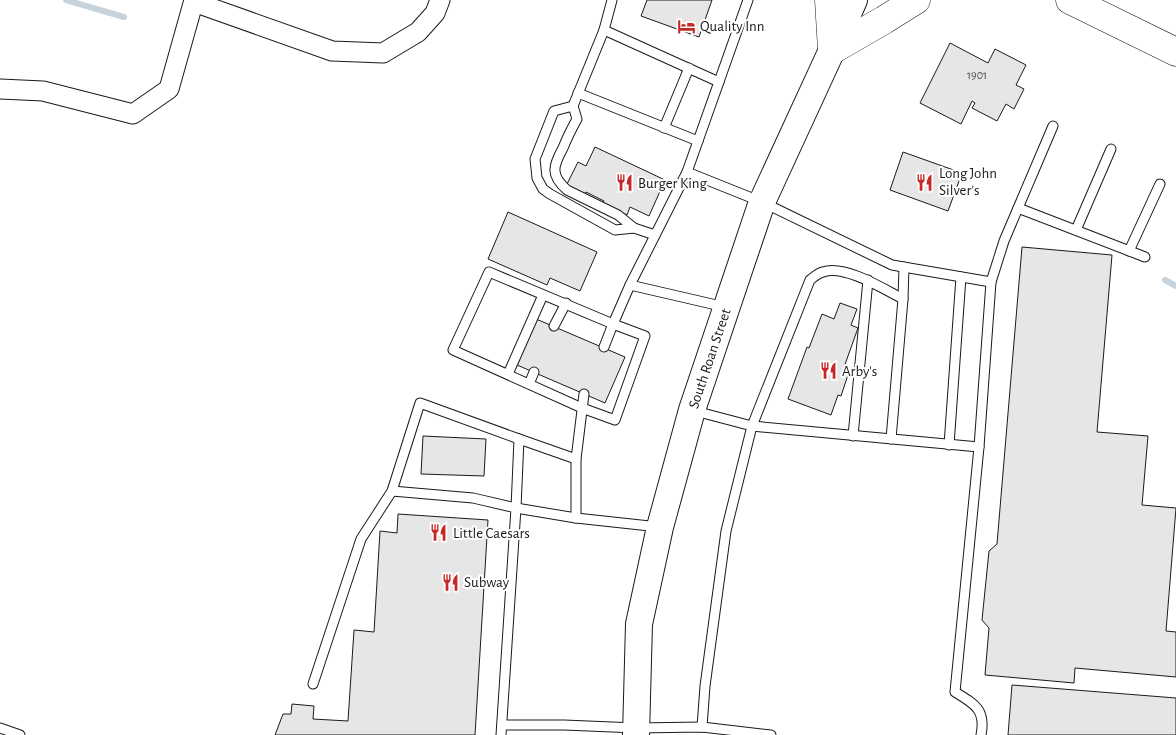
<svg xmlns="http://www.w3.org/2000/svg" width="1176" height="735" font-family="'Alegreya Sans',sans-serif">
  <rect width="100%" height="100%" fill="#fff"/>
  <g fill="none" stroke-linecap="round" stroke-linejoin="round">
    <g stroke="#c6d2dc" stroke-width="6">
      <polyline points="66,0 124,17"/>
      <polyline points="1165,280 1176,286"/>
    </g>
  </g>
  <g fill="#e6e6e6" stroke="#1a1a1a">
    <polygon points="647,0 712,0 699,37 641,16"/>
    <polygon points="950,43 988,63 995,49 1026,65 1016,85 1024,89 1014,109 1006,104 997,121 972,108 975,103 972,101 961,124 920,103"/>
    <polygon points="595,147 665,180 649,216 630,207 627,215 603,204 604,201 586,192 585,194 566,186 578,162 586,166"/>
    <polygon points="903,152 962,173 948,211 890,190"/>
    <polygon points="508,212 597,252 580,291 550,278 547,285 488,259"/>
    <polygon points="1022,247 1112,255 1097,432 1148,436 1142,505 1176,508 1166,631 1176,632 1176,677 1075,668 1074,683 985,675 989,628 982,620 989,551 997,544"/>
    <polygon points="840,303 857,309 851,325 858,328 843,370 849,372 841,396 838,395 831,415 788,399 807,347 809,348 822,314 834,319"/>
    <polygon points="536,319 625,357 605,403 517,365"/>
    <polygon points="423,436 486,439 484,476 421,474"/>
    <polygon points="398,514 488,520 475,735 275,735 283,714 291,714 292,704 314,706 313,719 348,721 354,630 374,632 380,531 397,533"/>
    <polygon points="1012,685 1176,698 1176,735 1008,735"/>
  </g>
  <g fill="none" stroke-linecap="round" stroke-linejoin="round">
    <defs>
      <g id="lane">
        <polyline points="612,0 604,30 719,82"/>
        <polyline points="748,0 687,172 762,202 892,265 991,282"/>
        <path d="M604,30l-31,76 4,13c-5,9 -10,19 -14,29 -10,18 -13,27 4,42l51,25 16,13 21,7"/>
        <polyline points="578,93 698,141"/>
        <polyline points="573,106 554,111 535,159 537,178 543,189 550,194 615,230 634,228"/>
        <polyline points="664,128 689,68"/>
        <polyline points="687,172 630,285 725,307"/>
        <polyline points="1018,208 1145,257"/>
        <polyline points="1076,230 1111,149"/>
        <polyline points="1129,251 1160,184"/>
        <polyline points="554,326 566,303"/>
        <polyline points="604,347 613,324 645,336 615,420 582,408 453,350 489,272 613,324 630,285"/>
        <polyline points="508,374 543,295"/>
        <polyline points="529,384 534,372"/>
        <polyline points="695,411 752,426 979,447"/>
        <polyline points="853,436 868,280"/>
        <polyline points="891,439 903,299 904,267"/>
        <polyline points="949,445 961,277"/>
        <polyline points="392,491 473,498 516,508 576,518 659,527"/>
        <polyline points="576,518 576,459 584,394"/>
        <polyline points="313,684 361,539 392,491 420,403 519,439"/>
        <polyline points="502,725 564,725 636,728 702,727 771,735"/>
        <path d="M702,727l3,-41 21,-155 26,-105 58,-146c4,-3 8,-7 13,-8 21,-8 61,17 80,27"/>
        <polyline points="0,728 20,735"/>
        <polyline points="501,735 516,508 519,439 576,459"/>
        <path d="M981,735c5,-25 -6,-31 -26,-43l24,-245 12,-165 13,-41 49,-115"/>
      </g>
      <g id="street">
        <polyline points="194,2 332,51 383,53 418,32 435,13 440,0"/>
        <polyline points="0,89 43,91 133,114 169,89 194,0"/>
      </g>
      <g id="secondary">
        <path id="s1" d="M636,735l3,-111 21,-97 32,-117 70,-208 70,-152 22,-50"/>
      </g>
      <g id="highway">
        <polyline points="829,0 832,50 884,20 916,0"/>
        <polyline points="1070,0 1176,52"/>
      </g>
    </defs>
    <use href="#lane" stroke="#1a1a1a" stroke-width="11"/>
    <use href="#street" stroke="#1a1a1a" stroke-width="21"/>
    <use href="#secondary" stroke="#1a1a1a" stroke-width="28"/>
    <use href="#highway" stroke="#1a1a1a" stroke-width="29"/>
    <use href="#lane" stroke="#fff" stroke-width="9"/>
    <use href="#street" stroke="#fff" stroke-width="19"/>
    <use href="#secondary" stroke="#fff" stroke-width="26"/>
    <use href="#highway" stroke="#fff" stroke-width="28"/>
  </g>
  <defs>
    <symbol id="hotel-bare" viewBox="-9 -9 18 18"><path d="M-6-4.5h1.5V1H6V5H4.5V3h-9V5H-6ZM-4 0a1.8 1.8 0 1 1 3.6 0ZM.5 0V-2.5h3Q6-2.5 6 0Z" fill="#c62828" stroke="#fff" stroke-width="2.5" paint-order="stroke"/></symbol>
    <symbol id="restaurant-bare" viewBox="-9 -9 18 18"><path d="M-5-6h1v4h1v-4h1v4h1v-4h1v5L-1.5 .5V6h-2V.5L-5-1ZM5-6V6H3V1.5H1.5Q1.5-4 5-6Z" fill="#c62828" stroke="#fff" stroke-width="2.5" paint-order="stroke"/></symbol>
  </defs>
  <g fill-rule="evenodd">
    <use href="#hotel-bare" x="674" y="14" width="25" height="25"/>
    <use href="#restaurant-bare" x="912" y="170" width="25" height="25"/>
    <use href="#restaurant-bare" x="612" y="170" width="25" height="25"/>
    <use href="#restaurant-bare" x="816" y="358" width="25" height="25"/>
    <use href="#restaurant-bare" x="426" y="520" width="25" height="25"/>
    <use href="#restaurant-bare" x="438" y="570" width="25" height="25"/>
  </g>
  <g text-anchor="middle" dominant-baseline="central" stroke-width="4" stroke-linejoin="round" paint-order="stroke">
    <g font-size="12" fill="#4d4d4d">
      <text x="977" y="75">1901</text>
    </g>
    <g font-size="15" fill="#1a1a1a" stroke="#fff" text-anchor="start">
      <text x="700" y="26">Quality Inn</text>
      <text x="939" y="173">Long John<tspan x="939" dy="17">Silver's</tspan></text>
      <text x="638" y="183">Burger King</text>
      <text x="842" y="371">Arby's</text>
      <text x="453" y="533">Little Caesars</text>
      <text x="464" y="582">Subway</text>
    </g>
    <g font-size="15" fill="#1a1a1a" stroke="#fff">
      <text stroke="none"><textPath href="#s1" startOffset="386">South Roan Street</textPath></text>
    </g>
  </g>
</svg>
